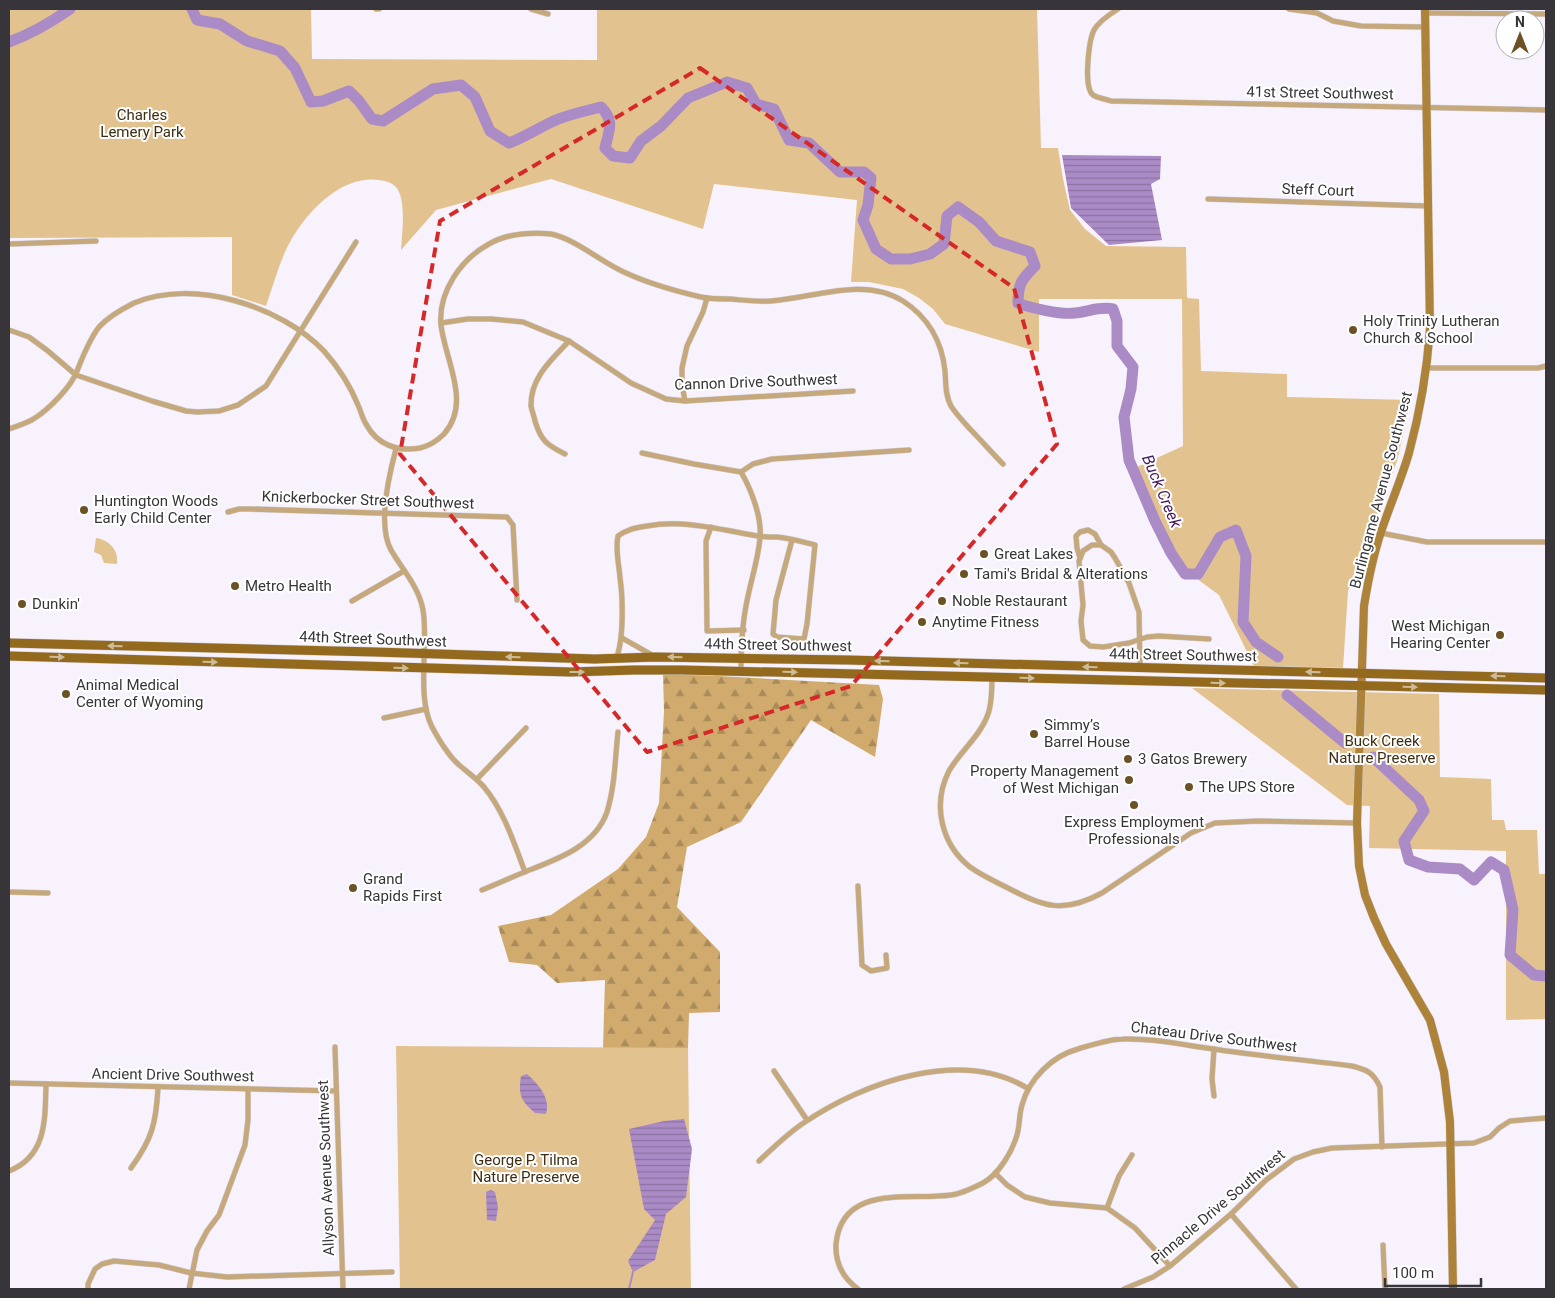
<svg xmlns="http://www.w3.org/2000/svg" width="1555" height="1298" font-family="Roboto,sans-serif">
  <defs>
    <pattern id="forest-firs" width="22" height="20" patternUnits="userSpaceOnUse" patternTransform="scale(1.25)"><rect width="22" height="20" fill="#d1ab6d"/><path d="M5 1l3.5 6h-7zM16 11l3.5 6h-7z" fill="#aa8c5b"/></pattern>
    <pattern id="water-rules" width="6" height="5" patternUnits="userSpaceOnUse" patternTransform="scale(1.25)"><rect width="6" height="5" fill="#aa8bc6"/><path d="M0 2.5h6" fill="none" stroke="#8b72a2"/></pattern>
  </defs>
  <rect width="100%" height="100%" fill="#f7f2fc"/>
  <polygon fill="url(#forest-firs)" points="663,673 879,685 883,699 875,757 811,720 741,822 687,847 677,907 720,952 720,1012 689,1013 688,1048 603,1048 605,980 557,983 537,965 509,962 498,926 551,915 618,869 646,837 659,803 664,711"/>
  <g fill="#e2c28f">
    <path d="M9,9h302l1,50 285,1v-51h440l4,139h17l5,31 7,31 15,19 21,17 80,1 1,51 12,1 2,72 86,3v23l124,3 -14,61 -49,130 -5,77 -89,-2 -35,-71 -34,-25 -15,-24 -35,-78 48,-22 -1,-147h-143v53l-94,-28 -12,-15 -14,-11 -16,-9 -34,-7h-18l6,-82 -143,-16 -11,45 -152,-50 -115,31 -35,40c1,-16 5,-46 -3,-60 -4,-7 -11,-9 -19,-10 -33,-5 -64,24 -81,49 -16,22 -23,51 -32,77l-34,-11v-58l-223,1z"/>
    <path d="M96,538c13,2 23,12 21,26l-13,-1 -3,-8 -7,-3z"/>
    <polygon points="1192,688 1439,694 1440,777 1491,779 1492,820 1504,820 1506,830 1537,830 1539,874 1546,874 1546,1019 1506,1020 1506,851 1369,848 1370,806 1347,805"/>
    <polygon points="396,1046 688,1048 691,1289 400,1289"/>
  </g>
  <g fill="url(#water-rules)">
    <polygon points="1062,155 1161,156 1160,179 1151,184 1162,240 1109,245 1071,208"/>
    <path d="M527,1074c11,10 24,24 19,40l-11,-1c-14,-12 -17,-18 -14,-37z"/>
    <polygon points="684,1119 692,1149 686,1197 666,1214 655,1260 633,1272 628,1261 655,1220 644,1209 629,1129 664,1121"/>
    <polygon points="491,1190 495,1192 498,1207 496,1221 487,1220 486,1192"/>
  </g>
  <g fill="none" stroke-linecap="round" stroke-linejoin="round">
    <polyline stroke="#aa8bc6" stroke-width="2" points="629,1289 633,1272"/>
    <g stroke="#aa8bc6" stroke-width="11">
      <path d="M192,9l5,11 23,4 27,17 33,10 15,17 16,34 12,-1 26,-10 10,10 13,18 11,2 50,-32 28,-4 14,12 15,34 19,12c16,-6 31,-16 47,-23 14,-6 30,-9 45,-13 14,14 8,23 4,41l8,8 17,2 11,-17 20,-15 27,-28 39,-16 20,6 9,16 18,5 15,31 20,3 31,29h24l7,6 -3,27 -5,15 13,29 15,10h19l20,-5 14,-10 3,-28 11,-9 21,15 17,19 34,11 5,14c-13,13 -17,17 -17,37 12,5 43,12 57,10 13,-1 24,-7 38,-4l4,12v25l16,21 -2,22 -7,28 5,43 26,61 16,32 14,21h13l22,-37 16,-7 10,26 -3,66 13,20 22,15"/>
      <path d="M9,42c22,-8 41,-19 61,-33"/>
      <polyline points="1287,695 1345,743"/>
      <polyline points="1373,757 1419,800 1424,811 1404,841 1409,860 1428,867 1460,869 1474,880 1491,862 1504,870 1513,910 1510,955 1534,975 1546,976"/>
    </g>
    <defs>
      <g id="street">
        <polyline points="376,9 379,9"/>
        <polyline points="531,9 548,14"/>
        <path d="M1118,9c-8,5 -19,12 -24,21 -5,10 -11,57 -1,65 4,3 13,4 18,6l435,9"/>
        <polyline points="1289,9 1317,13 1333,21 1361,26 1425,27"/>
        <polyline points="1425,13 1546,14"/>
        <polyline points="1208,199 1428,206"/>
        <polyline points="9,244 96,241"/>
        <polyline points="441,323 468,319 491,319 523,322 569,341 631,383 666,399 685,401 853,391"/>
        <polyline points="9,330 29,337 48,351 76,375 152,401 186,411 197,412 219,411 238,405 266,386 356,242"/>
        <polyline points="1427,368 1538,368 1546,366"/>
        <polyline points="685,401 682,385 682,368 687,346 703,312 707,298"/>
        <path d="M9,429c8,-3 19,-6 26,-11 14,-9 36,-31 42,-47 6,-15 12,-31 22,-44 10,-11 23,-18 35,-24 59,-25 147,3 190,48 14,16 26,34 34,54 3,6 4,13 8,19 11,21 32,28 54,24 9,-2 17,-7 24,-14 28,-31 1,-74 -3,-109 -3,-33 20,-66 48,-81 10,-6 22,-9 33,-10 9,-1 20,-1 29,0 25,5 51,29 75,39 24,11 49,18 75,24 9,2 18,2 28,2 14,1 28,3 42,2 44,-3 92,-25 132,0 25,16 39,41 42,70 1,12 0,24 6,35 5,8 12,15 18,22 12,12 22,24 34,36"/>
        <path d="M396,449c-7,26 -19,76 -5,101 11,19 28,37 32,60 6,35 -7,85 9,117 7,13 15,27 26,37 9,8 18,14 26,23 20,24 30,56 41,85"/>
        <path d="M642,453l52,11 47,8c10,17 21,45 19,66 -2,23 -10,45 -14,68 -4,21 -5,44 -5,66"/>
        <path d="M565,454c-18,-9 -24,-13 -30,-33 -1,-5 -3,-10 -4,-15 -1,-28 21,-47 38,-65"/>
        <polyline points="741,472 753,464 772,459 909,450"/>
        <polyline points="228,512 239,509 250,509 507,517 513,525 517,600"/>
        <polyline points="711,527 706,541 707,631 744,630"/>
        <polyline points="1381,533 1427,542 1546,542"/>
        <polyline points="1101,545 1092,545 1083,551 1079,561 1083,605 1081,621 1083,640 1090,646 1103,647 1129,643 1147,637 1159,636 1209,639"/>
        <polyline points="1080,558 1077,548 1076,536 1080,532 1088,530 1095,534 1101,545 1111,552 1115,558 1129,583 1139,612 1140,668"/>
        <polyline points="352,601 404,571"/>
        <polyline points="622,638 652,655"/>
        <path d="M616,659c8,-19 7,-61 4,-81 -1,-14 -5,-29 -2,-42 9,-7 18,-8 29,-10 38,-7 74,4 111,10 6,1 13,1 19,1 13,1 26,5 38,8l-8,79 -3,15 -27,-2 -4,-3 3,-34 16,-60"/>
        <path d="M992,677c0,11 0,23 -3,34 -7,24 -28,39 -40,60 -17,33 -8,73 21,96 11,8 24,14 36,20 38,20 57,27 96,6l89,-60 24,-10 43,-2 99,2"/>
        <polyline points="384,718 426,709"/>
        <polyline points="477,779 526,728"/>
        <polyline points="858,886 862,965 871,971 887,968 886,955"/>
        <path d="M482,890c15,-6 30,-13 45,-19 31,-12 68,-25 80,-59 8,-26 8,-53 11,-80"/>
        <polyline points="9,892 48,893"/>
        <polyline points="335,1047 343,1289"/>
        <polyline points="774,1071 807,1120"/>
        <polyline points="9,1083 336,1091"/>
        <polyline points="1214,1096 1212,1079 1214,1049"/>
        <path d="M759,1161c15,-14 29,-28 46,-39 59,-40 156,-74 222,-34"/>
        <path d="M131,1168c21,-29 25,-44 27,-80"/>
        <path d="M9,1171c38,-15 36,-52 37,-87"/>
        <polyline points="995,1173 1007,1185 1025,1197 1050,1203 1107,1208 1135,1228 1170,1266"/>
        <polyline points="1107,1208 1119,1176 1132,1155"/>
        <polyline points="1231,1214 1296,1289"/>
        <polyline points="1383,1245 1385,1289"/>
        <polyline points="88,1289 88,1284 95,1269 102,1264 114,1261 159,1265 191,1273 227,1277 392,1272"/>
        <polyline points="189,1289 197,1250 207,1231 219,1215 245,1145 248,1120 248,1090"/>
        <path d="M858,1289c-15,-11 -23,-25 -22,-45 6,-61 74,-43 115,-49 10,-1 22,-7 32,-12 16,-9 29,-31 34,-48 3,-10 2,-21 5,-30 7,-26 30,-49 56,-56 14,-4 31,-10 45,-10 30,-1 60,6 90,10 46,7 93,11 139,17 15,4 21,6 28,21l2,60"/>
        <polyline points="1124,1289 1153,1277 1170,1266 1231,1214 1266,1180 1294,1159 1313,1152 1332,1148 1474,1143 1490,1137 1499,1128 1510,1121 1546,1118"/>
      </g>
      <path id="secondary" d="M1425,9l5,320c-3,42 -10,83 -21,124 -8,27 -19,52 -28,79 -8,24 -13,49 -17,74l-7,217 2,43 6,29 9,23 12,26 44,76 14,52 6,50 3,167"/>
      <g id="primary">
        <polyline points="9,643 375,652 595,659 655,657 848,660 1546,678"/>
        <polyline points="9,656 571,672 634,670 682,670 1546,690"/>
      </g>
    </defs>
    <use href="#street" stroke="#d4d0d9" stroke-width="6"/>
    <use href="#secondary" stroke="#d4d0d9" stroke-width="9"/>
    <use href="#primary" stroke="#d4d0d9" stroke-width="10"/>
    <use href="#street" stroke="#c5a97c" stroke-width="5"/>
    <use href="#secondary" stroke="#ad833a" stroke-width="8"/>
    <use href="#primary" stroke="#936a1d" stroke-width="9"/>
  </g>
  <defs><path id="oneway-solid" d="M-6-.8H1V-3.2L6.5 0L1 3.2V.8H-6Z" transform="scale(1.25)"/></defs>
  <g fill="#cebc99">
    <use href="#oneway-solid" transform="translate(115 646) rotate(-178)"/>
    <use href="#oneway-solid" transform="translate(57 657) rotate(2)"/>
    <use href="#oneway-solid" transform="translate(513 657) rotate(-178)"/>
    <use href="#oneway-solid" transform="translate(675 657) rotate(-179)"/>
    <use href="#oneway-solid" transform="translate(882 661) rotate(-178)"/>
    <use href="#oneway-solid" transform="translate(210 662) rotate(2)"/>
    <use href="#oneway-solid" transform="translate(961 663) rotate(-179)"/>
    <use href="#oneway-solid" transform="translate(1090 667) rotate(-179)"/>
    <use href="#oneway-solid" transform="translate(401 668) rotate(2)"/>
    <use href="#oneway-solid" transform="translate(577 672)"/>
    <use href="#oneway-solid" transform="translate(790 672) rotate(1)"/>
    <use href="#oneway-solid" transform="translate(1313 672) rotate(-178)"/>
    <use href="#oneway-solid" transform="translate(1498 676) rotate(-178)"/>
    <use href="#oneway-solid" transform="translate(1027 678) rotate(1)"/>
    <use href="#oneway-solid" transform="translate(1218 683) rotate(1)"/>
    <use href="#oneway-solid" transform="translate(1410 687) rotate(1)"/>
  </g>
  <path fill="none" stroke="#d62828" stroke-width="4" stroke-dasharray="10 6" stroke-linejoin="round" d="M700,68l314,220 43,156 -206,242 -204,66 -247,-298 40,-233z"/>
  <g fill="#6b5123" stroke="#fff" stroke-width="2">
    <circle cx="1353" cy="330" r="5"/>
    <circle cx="84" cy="510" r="5"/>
    <circle cx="984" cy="554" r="5"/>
    <circle cx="964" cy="574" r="5"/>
    <circle cx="235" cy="586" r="5"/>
    <circle cx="942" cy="601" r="5"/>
    <circle cx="22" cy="604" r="5"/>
    <circle cx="922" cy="622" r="5"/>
    <circle cx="1500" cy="635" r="5"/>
    <circle cx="66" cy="694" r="5"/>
    <circle cx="1034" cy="734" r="5"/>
    <circle cx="1128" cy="759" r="5"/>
    <circle cx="1129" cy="780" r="5"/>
    <circle cx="1189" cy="787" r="5"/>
    <circle cx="1134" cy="805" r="5"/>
    <circle cx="353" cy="888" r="5"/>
  </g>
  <g text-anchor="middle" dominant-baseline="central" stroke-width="4" stroke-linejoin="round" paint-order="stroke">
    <g font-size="15" fill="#373539" stroke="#fff">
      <text transform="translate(1320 93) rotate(1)">41st Street Southwest</text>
      <text transform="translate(1318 190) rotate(2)">Steff Court</text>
      <text transform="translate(756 382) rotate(-2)">Cannon Drive Southwest</text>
      <text transform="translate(1381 490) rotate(-75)">Burlingame Avenue Southwest</text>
      <text transform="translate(368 500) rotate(2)">Knickerbocker Street Southwest</text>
      <text transform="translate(373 639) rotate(2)">44th Street Southwest</text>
      <text transform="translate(778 645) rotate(1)">44th Street Southwest</text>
      <text transform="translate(1183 655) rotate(1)">44th Street Southwest</text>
      <text transform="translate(1214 1037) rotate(7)">Chateau Drive Southwest</text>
      <text transform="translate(173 1075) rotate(1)">Ancient Drive Southwest</text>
      <text transform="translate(326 1168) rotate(-92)">Allyson Avenue Southwest</text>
      <text transform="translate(1218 1207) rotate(-40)">Pinnacle Drive Southwest</text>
    </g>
    <g font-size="15" fill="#3e2e12" stroke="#fff">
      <text x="142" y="115">Charles<tspan x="142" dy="17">Lemery Park</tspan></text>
      <text x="1382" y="741">Buck Creek<tspan x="1382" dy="17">Nature Preserve</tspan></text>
      <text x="526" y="1160">George P. Tilma<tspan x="526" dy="17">Nature Preserve</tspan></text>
    </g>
    <g font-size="15" fill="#373539" stroke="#fff" text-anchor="start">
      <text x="1363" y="321">Holy Trinity Lutheran<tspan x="1363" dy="17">Church &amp; School</tspan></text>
      <text x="94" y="501">Huntington Woods<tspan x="94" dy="17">Early Child Center</tspan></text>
      <text x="994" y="554">Great Lakes</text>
      <text x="974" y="574">Tami's Bridal &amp; Alterations</text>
      <text x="245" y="586">Metro Health</text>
      <text x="952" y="601">Noble Restaurant</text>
      <text x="32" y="604">Dunkin'</text>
      <text x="932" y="622">Anytime Fitness</text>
      <text x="1490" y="626" text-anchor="end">West Michigan<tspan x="1490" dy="17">Hearing Center</tspan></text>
      <text x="76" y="685">Animal Medical<tspan x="76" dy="17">Center of Wyoming</tspan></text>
      <text x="1044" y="725">Simmy’s<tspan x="1044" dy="17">Barrel House</tspan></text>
      <text x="1138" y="759">3 Gatos Brewery</text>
      <text x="1119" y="771" text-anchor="end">Property Management<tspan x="1119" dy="17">of West Michigan</tspan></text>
      <text x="1199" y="787">The UPS Store</text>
      <text x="1134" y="822" text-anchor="middle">Express Employment<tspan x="1134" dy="17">Professionals</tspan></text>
      <text x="363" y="879">Grand<tspan x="363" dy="17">Rapids First</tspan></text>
    </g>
    <g font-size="16" font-style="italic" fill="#431960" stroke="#fff">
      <text transform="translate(1162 491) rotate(67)">Buck Creek</text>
    </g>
  </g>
  <rect width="1555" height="1298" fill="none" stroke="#373539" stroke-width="20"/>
  <g transform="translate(1520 35)"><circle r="24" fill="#ffffff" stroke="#afaeb0"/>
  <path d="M0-4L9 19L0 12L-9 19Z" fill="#6b5123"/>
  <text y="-8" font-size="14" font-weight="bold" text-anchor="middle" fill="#373539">N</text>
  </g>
  <path d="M1385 1278v8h96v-8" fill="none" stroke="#373539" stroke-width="2.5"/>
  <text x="1392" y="1278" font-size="15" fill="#373539" stroke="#ffffff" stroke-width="4" paint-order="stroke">100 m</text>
</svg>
